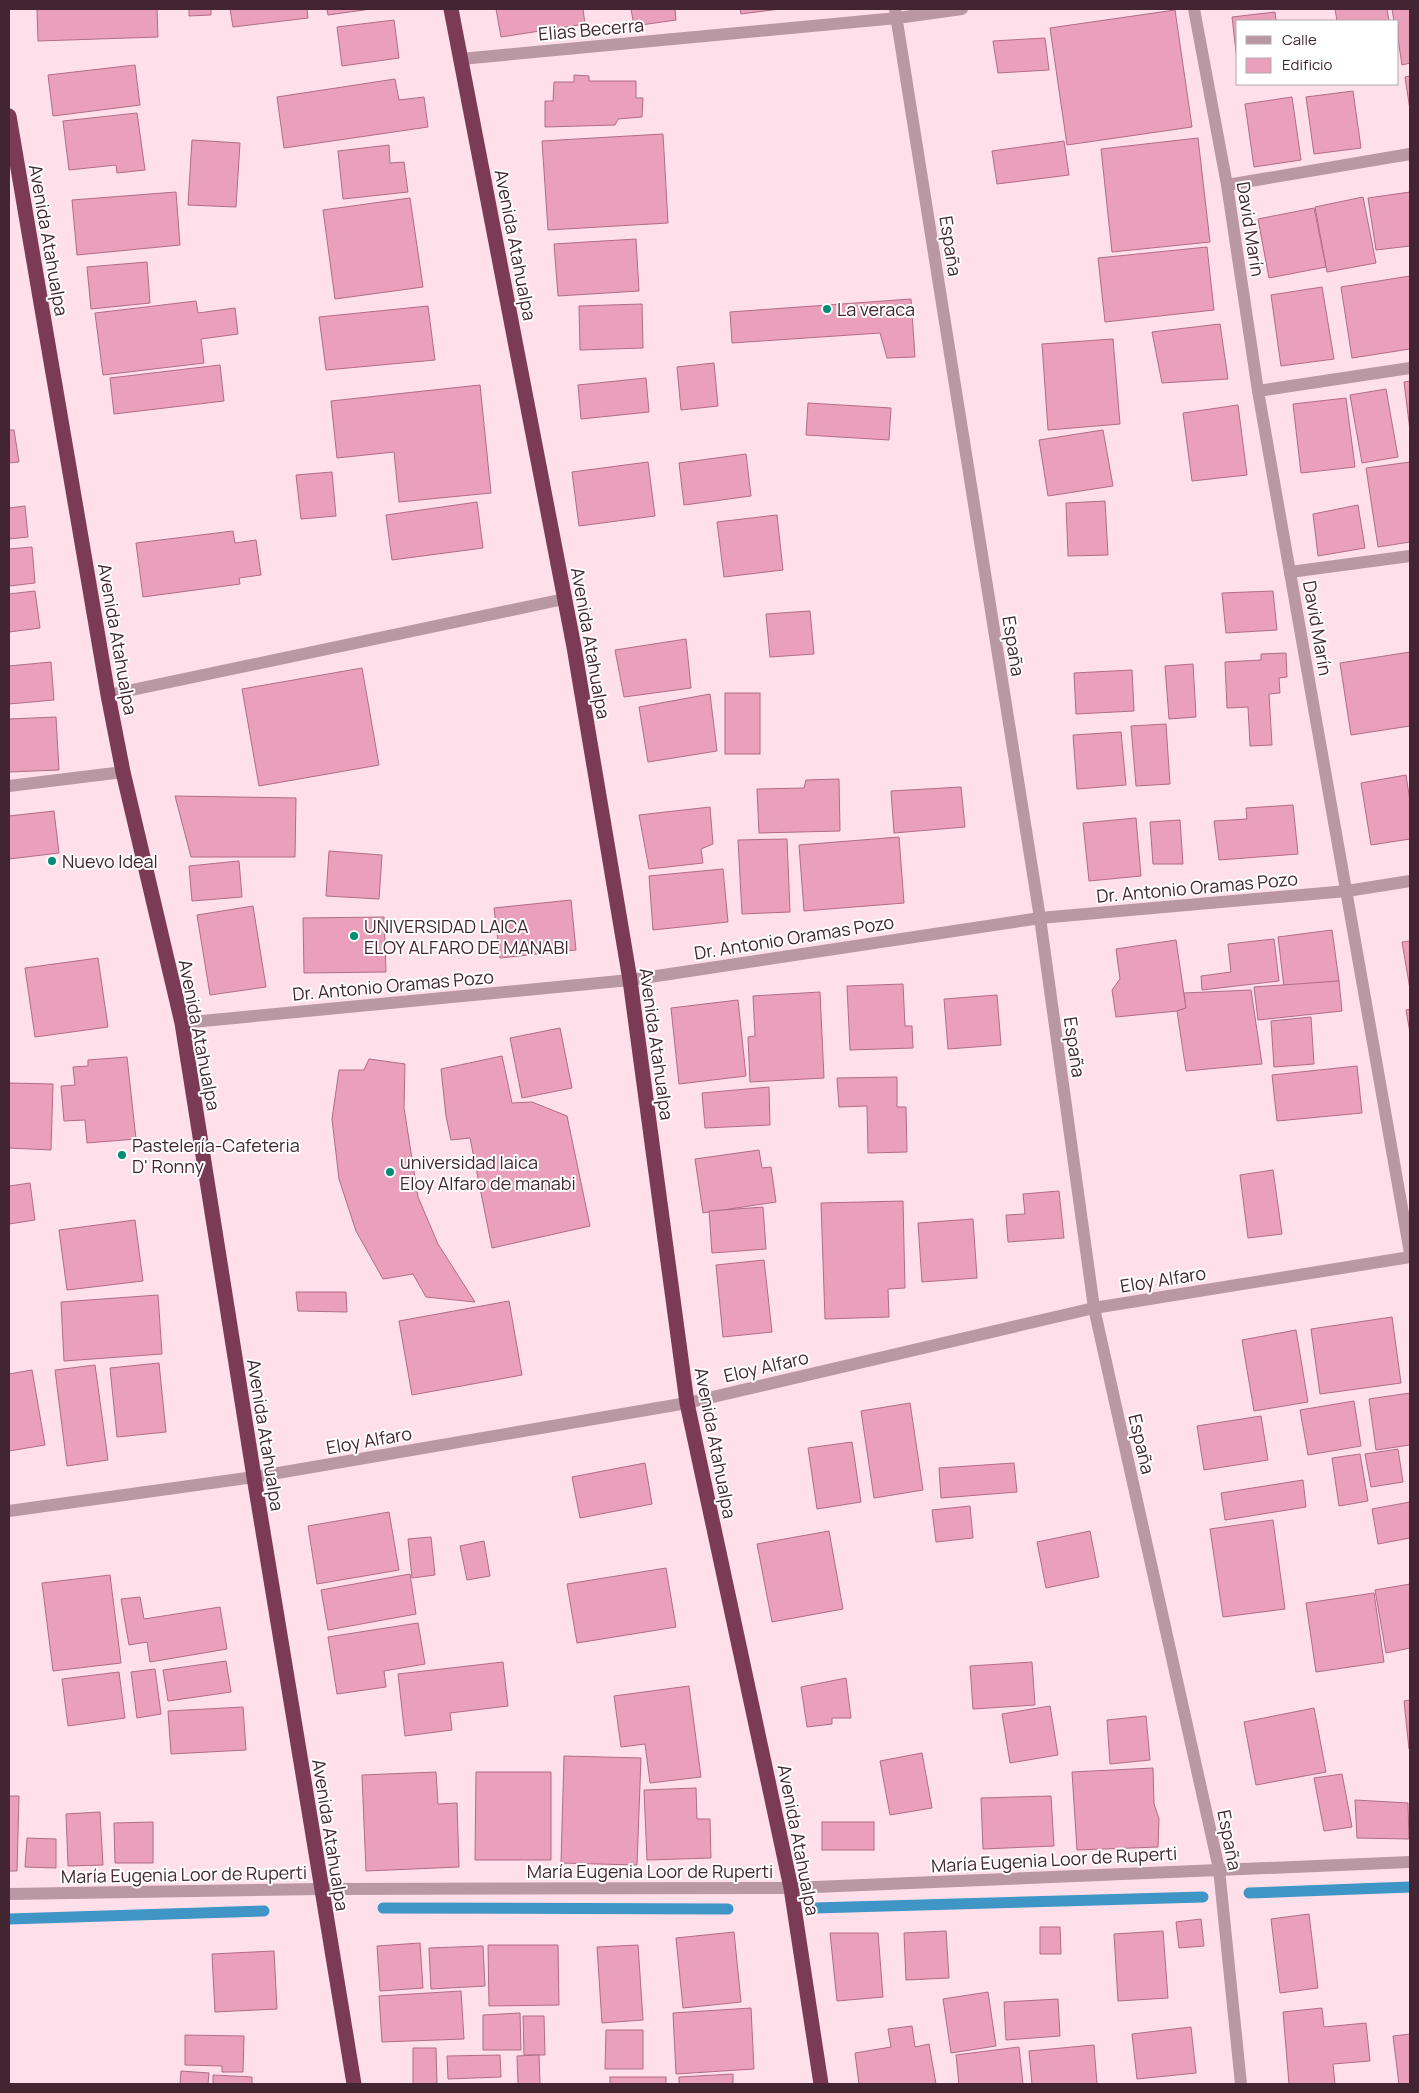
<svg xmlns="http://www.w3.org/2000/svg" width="1419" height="2093" font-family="Manrope,sans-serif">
  <rect width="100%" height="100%" fill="#ffdfe9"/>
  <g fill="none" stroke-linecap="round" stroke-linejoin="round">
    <g stroke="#3f96c6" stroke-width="11">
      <polyline points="1249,1893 1410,1887"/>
      <polyline points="383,1908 728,1909"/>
      <polyline points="814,1908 1203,1897"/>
      <polyline points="9,1919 264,1911"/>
    </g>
  </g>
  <g fill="#eaa0bb" stroke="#b16c86">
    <polygon points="37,9 157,9 158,37 38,41"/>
    <polygon points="189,9 211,9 211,15 189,16"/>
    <polygon points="230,9 307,9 308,18 233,27"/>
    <polygon points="327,9 371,9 328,15"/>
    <polygon points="496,9 583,9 585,24 501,37"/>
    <polygon points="631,9 675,9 676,20 634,26"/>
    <polygon points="740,9 780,9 741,14"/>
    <polygon points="1335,9 1387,9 1389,21 1337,21"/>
    <polygon points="1392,9 1410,9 1410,63 1402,65 1398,39 1398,21 1394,21"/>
    <polygon points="1175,10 1192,127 1067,145 1050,28"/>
    <polygon points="1275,12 1276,21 1238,21 1238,69 1232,17"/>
    <polygon points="394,20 399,58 342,66 337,27"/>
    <polygon points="1045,38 1049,70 998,73 993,41"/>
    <polygon points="135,65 140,105 53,116 48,75"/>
    <polygon points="574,75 589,76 589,81 636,81 636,98 643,98 642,117 618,119 615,125 545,127 545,101 553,101 554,82 574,82"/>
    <polygon points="1410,76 1410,110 1405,77"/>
    <polygon points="395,79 399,100 424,97 428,127 284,148 277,97"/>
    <polygon points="1353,91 1361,148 1314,154 1306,97"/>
    <polygon points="1292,97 1301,160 1254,167 1245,104"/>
    <polygon points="137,113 145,170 117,173 116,165 69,170 63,121"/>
    <polygon points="663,134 668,223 548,230 542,141"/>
    <polygon points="1198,138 1210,242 1112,252 1101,149"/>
    <polygon points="192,140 240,143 236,207 188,205"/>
    <polygon points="1064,141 1069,175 997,184 992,151"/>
    <polygon points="389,145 390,163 404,162 408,192 343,199 338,151"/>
    <polygon points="176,192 180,245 77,255 72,200"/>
    <polygon points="1410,192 1410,246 1376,250 1368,198"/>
    <polygon points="1363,197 1376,263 1327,272 1315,207"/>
    <polygon points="410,198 423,287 335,299 323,210"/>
    <polygon points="1314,208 1326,267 1269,278 1258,219"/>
    <polygon points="636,239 639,291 558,296 554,244"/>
    <polygon points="1207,247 1214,310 1105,322 1098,258"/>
    <polygon points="147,262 150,303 91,309 87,267"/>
    <polygon points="1410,276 1410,349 1352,358 1341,287"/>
    <polygon points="1322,287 1334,359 1281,366 1271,295"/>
    <polygon points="911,299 915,357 887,358 880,333 732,343 730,312"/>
    <polygon points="196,301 198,313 235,308 238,334 201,339 204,363 103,375 95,313"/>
    <polygon points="642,304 643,348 580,350 579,306"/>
    <polygon points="428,306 435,360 326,370 319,317"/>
    <polygon points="1220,324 1228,379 1162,383 1152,332"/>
    <polygon points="1113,339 1120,424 1048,430 1042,344"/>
    <polygon points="714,363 718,406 681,410 677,367"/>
    <polygon points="220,365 224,401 114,414 110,378"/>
    <polygon points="646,378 649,412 581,419 578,385"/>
    <polygon points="1410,381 1410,430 1404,382"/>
    <polygon points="480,385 491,493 399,502 394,452 337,458 331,401"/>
    <polygon points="1386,389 1398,457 1362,463 1350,395"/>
    <polygon points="1346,398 1355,467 1301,473 1293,404"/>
    <polygon points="808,403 891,408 889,440 806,435"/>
    <polygon points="1238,405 1247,475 1192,481 1183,413"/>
    <polygon points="9,430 14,430 19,462 9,463"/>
    <polygon points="1103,430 1113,486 1048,496 1039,440"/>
    <polygon points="746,454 751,496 684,505 679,463"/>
    <polygon points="648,462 655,516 579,526 572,472"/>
    <polygon points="1410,462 1410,542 1378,547 1366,468"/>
    <polygon points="332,472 336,516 301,519 296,475"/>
    <polygon points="1105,501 1108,555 1068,556 1066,503"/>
    <polygon points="477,502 483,548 392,560 386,515"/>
    <polygon points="1358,505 1365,548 1318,556 1313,514"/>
    <polygon points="25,506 28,537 9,539 9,508"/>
    <polygon points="777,515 783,570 724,577 717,522"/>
    <polygon points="233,531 235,543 256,540 261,575 239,578 240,584 143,597 136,543"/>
    <polygon points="32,547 35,583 9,586 9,549"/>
    <polygon points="35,591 40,628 9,632 9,594"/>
    <polygon points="1273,591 1277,630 1226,633 1222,593"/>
    <polygon points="810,611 814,654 770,657 766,614"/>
    <polygon points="686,639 691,688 624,697 615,650"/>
    <polygon points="1410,652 1410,726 1351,735 1340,663"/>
    <polygon points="1286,653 1287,677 1279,678 1280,693 1269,694 1272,745 1250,746 1248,707 1227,708 1225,662 1261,660 1261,654"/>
    <polygon points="51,662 54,700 9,704 9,666"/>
    <polygon points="1193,664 1196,717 1169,719 1165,666"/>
    <polygon points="362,668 379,765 259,786 242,689"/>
    <polygon points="1132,670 1134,711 1076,714 1074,673"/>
    <rect x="725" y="693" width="35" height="61"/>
    <polygon points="710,694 717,751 648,762 639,707"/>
    <polygon points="56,717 59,770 9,772 9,719"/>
    <polygon points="1166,724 1170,784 1136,786 1131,726"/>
    <polygon points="1121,732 1126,785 1077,789 1073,735"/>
    <polygon points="1406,775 1410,801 1410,839 1371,845 1361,783"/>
    <polygon points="839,779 840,831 759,833 757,789 804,788 806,780"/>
    <polygon points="961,787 965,827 894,833 891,791"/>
    <polygon points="175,796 296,798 295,857 191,857"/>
    <polygon points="1293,805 1298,854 1219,860 1214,821 1247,819 1246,808"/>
    <polygon points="710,807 713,844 701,849 703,863 649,869 639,815"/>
    <polygon points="54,811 59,853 9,859 9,816"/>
    <polygon points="1136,818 1141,876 1089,881 1083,823"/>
    <polygon points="1180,820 1183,864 1153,864 1150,822"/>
    <polygon points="899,837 904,903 804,911 799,845"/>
    <polygon points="787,839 790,912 742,914 738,840"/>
    <polygon points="329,851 382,855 379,899 326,896"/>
    <polygon points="239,861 242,897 192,901 189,866"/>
    <polygon points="723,869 728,922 653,930 649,876"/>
    <polygon points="571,900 576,950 500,958 494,908"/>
    <polygon points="253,906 266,987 210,995 197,915"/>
    <polygon points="384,917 386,972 304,973 303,918"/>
    <polygon points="1332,930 1339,981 1284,987 1278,937"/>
    <polygon points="1274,939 1279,981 1202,990 1201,976 1231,972 1228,944"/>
    <polygon points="1176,940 1186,1008 1177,1011 1116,1017 1112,990 1120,979 1116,949"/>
    <polygon points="1410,941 1410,989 1402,942"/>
    <polygon points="98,958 108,1027 35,1037 25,968"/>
    <polygon points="1339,981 1342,1011 1258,1020 1254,987"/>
    <polygon points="903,984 905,1026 912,1026 913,1048 850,1050 847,986"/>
    <polygon points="1251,990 1262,1064 1186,1071 1177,1011 1186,1008 1184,993"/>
    <polygon points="820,992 824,1078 750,1082 748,1037 755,1036 753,996"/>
    <polygon points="997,995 1001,1045 948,1049 944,999"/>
    <polygon points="738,1000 746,1076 679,1084 671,1008"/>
    <polygon points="1410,1009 1410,1033 1406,1010"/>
    <polygon points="1311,1017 1314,1064 1274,1067 1271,1021"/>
    <polygon points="560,1028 572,1088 522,1098 510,1038"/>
    <polygon points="502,1056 512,1103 532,1102 567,1116 590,1226 492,1248 470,1138 451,1140 446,1116 441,1069"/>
    <polygon points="127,1057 136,1139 87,1143 85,1120 64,1121 61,1086 75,1085 73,1067 88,1066 88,1060"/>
    <polygon points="369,1059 405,1064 404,1108 418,1197 438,1244 475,1302 426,1297 413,1274 383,1279 356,1231 339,1179 332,1119 339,1070 364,1070"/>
    <polygon points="1357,1066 1362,1113 1277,1121 1272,1075"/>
    <polygon points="897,1077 897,1107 906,1107 907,1152 868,1153 867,1106 839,1107 837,1078"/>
    <polygon points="9,1083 53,1084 51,1150 9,1148"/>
    <polygon points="769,1087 770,1125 705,1128 702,1093"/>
    <polygon points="759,1150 762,1168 771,1167 776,1202 703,1213 695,1159"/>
    <polygon points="1273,1170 1282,1234 1248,1238 1240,1175"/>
    <polygon points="30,1183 35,1220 9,1224 9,1186"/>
    <polygon points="1059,1191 1064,1238 1008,1242 1006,1215 1025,1214 1023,1194"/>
    <polygon points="903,1201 905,1288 888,1289 889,1317 825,1319 821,1203"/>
    <polygon points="763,1207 766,1249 712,1253 709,1211"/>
    <polygon points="973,1219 977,1278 922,1282 918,1223"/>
    <polygon points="135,1220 143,1281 67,1290 59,1230"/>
    <polygon points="764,1260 772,1332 723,1337 716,1265"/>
    <polygon points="296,1292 346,1292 347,1312 298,1311"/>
    <polygon points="158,1295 162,1354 64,1361 61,1302"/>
    <polygon points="509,1301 522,1375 412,1395 399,1321"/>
    <polygon points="1392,1317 1401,1383 1320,1394 1311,1329"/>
    <polygon points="1296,1330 1308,1402 1254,1411 1242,1340"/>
    <polygon points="159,1363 166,1432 117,1437 110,1368"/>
    <polygon points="95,1365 108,1460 67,1466 55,1370"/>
    <polygon points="32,1370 45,1445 9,1451 9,1374"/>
    <polygon points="1410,1393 1410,1445 1376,1450 1369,1399"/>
    <polygon points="1354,1401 1361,1446 1308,1455 1300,1410"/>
    <polygon points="910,1403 923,1490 874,1498 861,1411"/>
    <polygon points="1261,1416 1268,1460 1204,1470 1197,1426"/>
    <polygon points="852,1442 861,1502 817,1509 808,1448"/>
    <polygon points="1398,1449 1403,1482 1371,1487 1365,1454"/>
    <polygon points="1360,1454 1368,1501 1339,1506 1332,1458"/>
    <polygon points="645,1463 652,1504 580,1518 572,1477"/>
    <polygon points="1014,1463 1017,1492 941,1498 939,1468"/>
    <polygon points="1303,1480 1306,1507 1225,1520 1221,1493"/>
    <polygon points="1410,1502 1410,1538 1378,1544 1372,1509"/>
    <polygon points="970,1506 973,1538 936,1542 932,1510"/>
    <polygon points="389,1512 399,1570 317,1584 308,1526"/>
    <polygon points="1273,1520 1285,1609 1223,1617 1210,1529"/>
    <polygon points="829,1531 843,1609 772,1622 757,1544"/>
    <polygon points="1090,1531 1099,1577 1046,1588 1037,1542"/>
    <polygon points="431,1537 435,1575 412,1578 408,1539"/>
    <polygon points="484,1541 490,1576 467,1580 460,1546"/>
    <polygon points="666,1568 676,1627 577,1643 567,1584"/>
    <polygon points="410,1574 416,1614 328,1630 321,1590"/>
    <polygon points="110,1575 121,1663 53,1671 42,1583"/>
    <polygon points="1410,1584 1410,1648 1386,1653 1375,1590"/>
    <polygon points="1374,1593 1384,1662 1316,1672 1306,1603"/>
    <polygon points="140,1597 144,1619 220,1607 227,1649 150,1662 147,1642 129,1645 121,1599"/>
    <polygon points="418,1623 425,1664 384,1671 386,1687 337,1694 328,1637"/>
    <polygon points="226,1661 231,1692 168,1701 163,1670"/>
    <polygon points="503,1662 508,1706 450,1713 452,1730 405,1736 398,1674"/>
    <polygon points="1032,1662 1035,1705 973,1709 970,1666"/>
    <polygon points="155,1669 161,1714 137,1718 131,1672"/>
    <polygon points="119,1672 125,1718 68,1726 62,1679"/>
    <polygon points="846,1678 851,1718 832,1718 832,1724 807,1727 801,1687"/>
    <polygon points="689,1686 701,1777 650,1783 645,1744 621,1747 614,1696"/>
    <polygon points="1410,1700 1410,1749 1409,1749 1404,1701"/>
    <polygon points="1050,1706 1058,1755 1010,1763 1002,1714"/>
    <polygon points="243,1707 246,1750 171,1754 168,1711"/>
    <polygon points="1314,1708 1326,1772 1256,1785 1244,1722"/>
    <polygon points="1146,1716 1150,1760 1110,1764 1107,1720"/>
    <polygon points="922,1753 932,1808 890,1815 880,1761"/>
    <polygon points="564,1756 641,1758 637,1865 561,1863"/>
    <polygon points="1153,1768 1154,1804 1159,1819 1158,1847 1077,1850 1072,1772"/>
    <polygon points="436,1772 438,1804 457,1803 459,1867 366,1871 362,1775"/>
    <polygon points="476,1772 551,1772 551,1860 475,1860"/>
    <polygon points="1342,1774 1352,1827 1324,1831 1314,1778"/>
    <polygon points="696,1788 697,1819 710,1819 711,1858 647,1860 644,1790"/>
    <polygon points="9,1796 19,1796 17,1871 9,1871"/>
    <polygon points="1051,1796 1054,1846 983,1849 981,1798"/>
    <polygon points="1355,1800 1408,1803 1409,1839 1357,1838"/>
    <polygon points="100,1812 103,1865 68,1866 66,1814"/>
    <polygon points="153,1822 153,1863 115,1863 114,1823"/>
    <rect x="822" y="1822" width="52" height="28"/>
    <polygon points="27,1838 56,1839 56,1868 25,1867"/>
    <polygon points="1309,1914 1318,1988 1280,1993 1271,1919"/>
    <polygon points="1201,1919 1204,1946 1179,1948 1176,1922"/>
    <polygon points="1040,1927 1060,1927 1061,1954 1040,1954"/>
    <polygon points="946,1931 949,1978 906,1980 904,1933"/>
    <polygon points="1163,1931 1168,1998 1118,2001 1114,1934"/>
    <polygon points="734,1932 741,2002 683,2008 676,1938"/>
    <polygon points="830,1933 878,1933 883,1997 837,2001"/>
    <polygon points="420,1943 423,1988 380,1991 377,1946"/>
    <polygon points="488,1945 558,1945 559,2005 489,2006"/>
    <polygon points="638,1945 643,2020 602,2023 597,1947"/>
    <polygon points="483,1946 485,1986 431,1989 429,1948"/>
    <polygon points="274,1951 277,2009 215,2012 212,1954"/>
    <polygon points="461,1991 464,2039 382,2042 379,1996"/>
    <polygon points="988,1992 996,2046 951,2053 943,1999"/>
    <polygon points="1058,1999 1060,2036 1006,2040 1004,2002"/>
    <polygon points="751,2008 754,2069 676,2074 673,2013"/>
    <polygon points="1322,2008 1324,2027 1366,2023 1370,2061 1333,2064 1335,2084 1289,2084 1283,2012"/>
    <polygon points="520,2013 521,2050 483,2050 483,2015"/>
    <polygon points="523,2016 544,2016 545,2055 524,2055"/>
    <polygon points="912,2026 915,2047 929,2044 936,2084 859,2084 855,2053 891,2047 888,2029"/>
    <polygon points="1191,2027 1196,2073 1137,2079 1132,2034"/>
    <polygon points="606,2030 643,2030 643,2069 605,2069"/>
    <polygon points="1410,2034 1410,2084 1399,2084 1393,2036"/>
    <polygon points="185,2035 244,2036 243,2072 222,2072 222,2066 185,2065"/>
    <polygon points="1094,2045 1097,2084 1032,2084 1029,2051"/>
    <polygon points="1019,2047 1023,2084 959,2084 956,2055"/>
    <polygon points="413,2048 436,2048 437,2084 413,2084"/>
    <polygon points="500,2055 501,2077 448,2079 447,2056"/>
    <polygon points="539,2055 540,2084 518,2084 517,2056"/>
    <polygon points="181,2071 209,2073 208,2084 180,2084"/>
    <polygon points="733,2074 733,2084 679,2084 679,2077"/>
    <polygon points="213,2075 252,2077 252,2084 213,2084"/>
    <rect x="610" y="2077" width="56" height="7"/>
  </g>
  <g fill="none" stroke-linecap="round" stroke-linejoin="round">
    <g stroke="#b998a3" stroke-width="12">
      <polyline points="895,9 1040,918 1094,1308 1219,1869 1241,2084"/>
      <polyline points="1194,9 1227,185 1258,391 1410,1253"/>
      <polyline points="461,59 897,18 962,9"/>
      <polyline points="1227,185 1410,154"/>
      <polyline points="1258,391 1410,368"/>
      <polyline points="1290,572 1410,556"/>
      <polyline points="108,695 564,599"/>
      <polyline points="9,786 123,772"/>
      <polyline points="182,1023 630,980 1040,918 1347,891 1410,881"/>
      <polyline points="9,1511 254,1477 687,1403 1094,1308 1410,1257"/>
      <polyline points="9,1894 321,1889 791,1888 1410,1862"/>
    </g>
    <g stroke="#7b3b55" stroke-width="15">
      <polyline points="451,9 574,647 630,980 687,1403 791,1888 821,2084"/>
      <polyline points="9,116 108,695 123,772 182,1023 254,1477 354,2084"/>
    </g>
  </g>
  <g fill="#008d76" stroke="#fff" stroke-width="2">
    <circle cx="827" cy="309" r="5"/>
    <circle cx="52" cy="861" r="5"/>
    <circle cx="354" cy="936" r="5"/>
    <circle cx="122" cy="1155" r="5"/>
    <circle cx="390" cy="1172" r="5"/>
  </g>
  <g text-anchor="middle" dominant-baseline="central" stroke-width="4" stroke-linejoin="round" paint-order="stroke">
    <g font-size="18" fill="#422530" stroke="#fff">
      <text transform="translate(591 29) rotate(-5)">Elias Becerra</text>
      <text transform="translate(1251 229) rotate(81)">David Marín</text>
      <text transform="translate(49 240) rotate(80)">Avenida Atahualpa</text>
      <text transform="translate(516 245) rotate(79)">Avenida Atahualpa</text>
      <text transform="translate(951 246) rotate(81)">España</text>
      <text transform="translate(1318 628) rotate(80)">David Marín</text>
      <text transform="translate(118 639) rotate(80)">Avenida Atahualpa</text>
      <text transform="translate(591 643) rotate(80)">Avenida Atahualpa</text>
      <text transform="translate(1014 646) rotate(81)">España</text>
      <text transform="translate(1197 887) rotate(-5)">Dr. Antonio Oramas Pozo</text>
      <text transform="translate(794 937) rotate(-9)">Dr. Antonio Oramas Pozo</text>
      <text transform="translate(393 985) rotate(-5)">Dr. Antonio Oramas Pozo</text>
      <text transform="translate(200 1035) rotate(79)">Avenida Atahualpa</text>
      <text transform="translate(657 1044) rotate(82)">Avenida Atahualpa</text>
      <text transform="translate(1075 1047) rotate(82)">España</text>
      <text transform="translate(1163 1279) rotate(-9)">Eloy Alfaro</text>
      <text transform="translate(766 1366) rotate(-13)">Eloy Alfaro</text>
      <text transform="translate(266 1435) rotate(81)">Avenida Atahualpa</text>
      <text transform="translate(369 1440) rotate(-10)">Eloy Alfaro</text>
      <text transform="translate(716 1443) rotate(79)">Avenida Atahualpa</text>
      <text transform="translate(1142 1444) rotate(77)">España</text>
      <text transform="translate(331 1835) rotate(81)">Avenida Atahualpa</text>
      <text transform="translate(799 1840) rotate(79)">Avenida Atahualpa</text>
      <text transform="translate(1230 1840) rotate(79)">España</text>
      <text transform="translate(1054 1859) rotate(-3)">María Eugenia Loor de Ruperti</text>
      <text x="650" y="1871">María Eugenia Loor de Ruperti</text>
      <text transform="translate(184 1874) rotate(-1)">María Eugenia Loor de Ruperti</text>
    </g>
    <g font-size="18" fill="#422530" stroke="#fff" text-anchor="start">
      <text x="837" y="309">La veraca</text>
      <text x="62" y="861">Nuevo Ideal</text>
      <text x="364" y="926">UNIVERSIDAD LAICA<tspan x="364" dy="21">ELOY ALFARO DE MANABI</tspan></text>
      <text x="132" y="1145">Pastelería-Cafeteria<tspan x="132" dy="21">D' Ronny</tspan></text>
      <text x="400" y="1162">universidad laica<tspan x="400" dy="21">Eloy Alfaro de manabi</tspan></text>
    </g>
  </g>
  <rect width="1419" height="2093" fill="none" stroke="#422530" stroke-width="20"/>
  <rect x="1236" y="20" width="162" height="65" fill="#ffffff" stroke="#b3a8ac"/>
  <rect x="1246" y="36" width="25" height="8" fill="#b998a3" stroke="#b3a8ac"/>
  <text x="1282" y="45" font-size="15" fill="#422530">Calle</text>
  <rect x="1246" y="58" width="25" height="15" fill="#eaa0bb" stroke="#b3a8ac"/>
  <text x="1282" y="70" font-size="15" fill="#422530">Edificio</text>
</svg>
